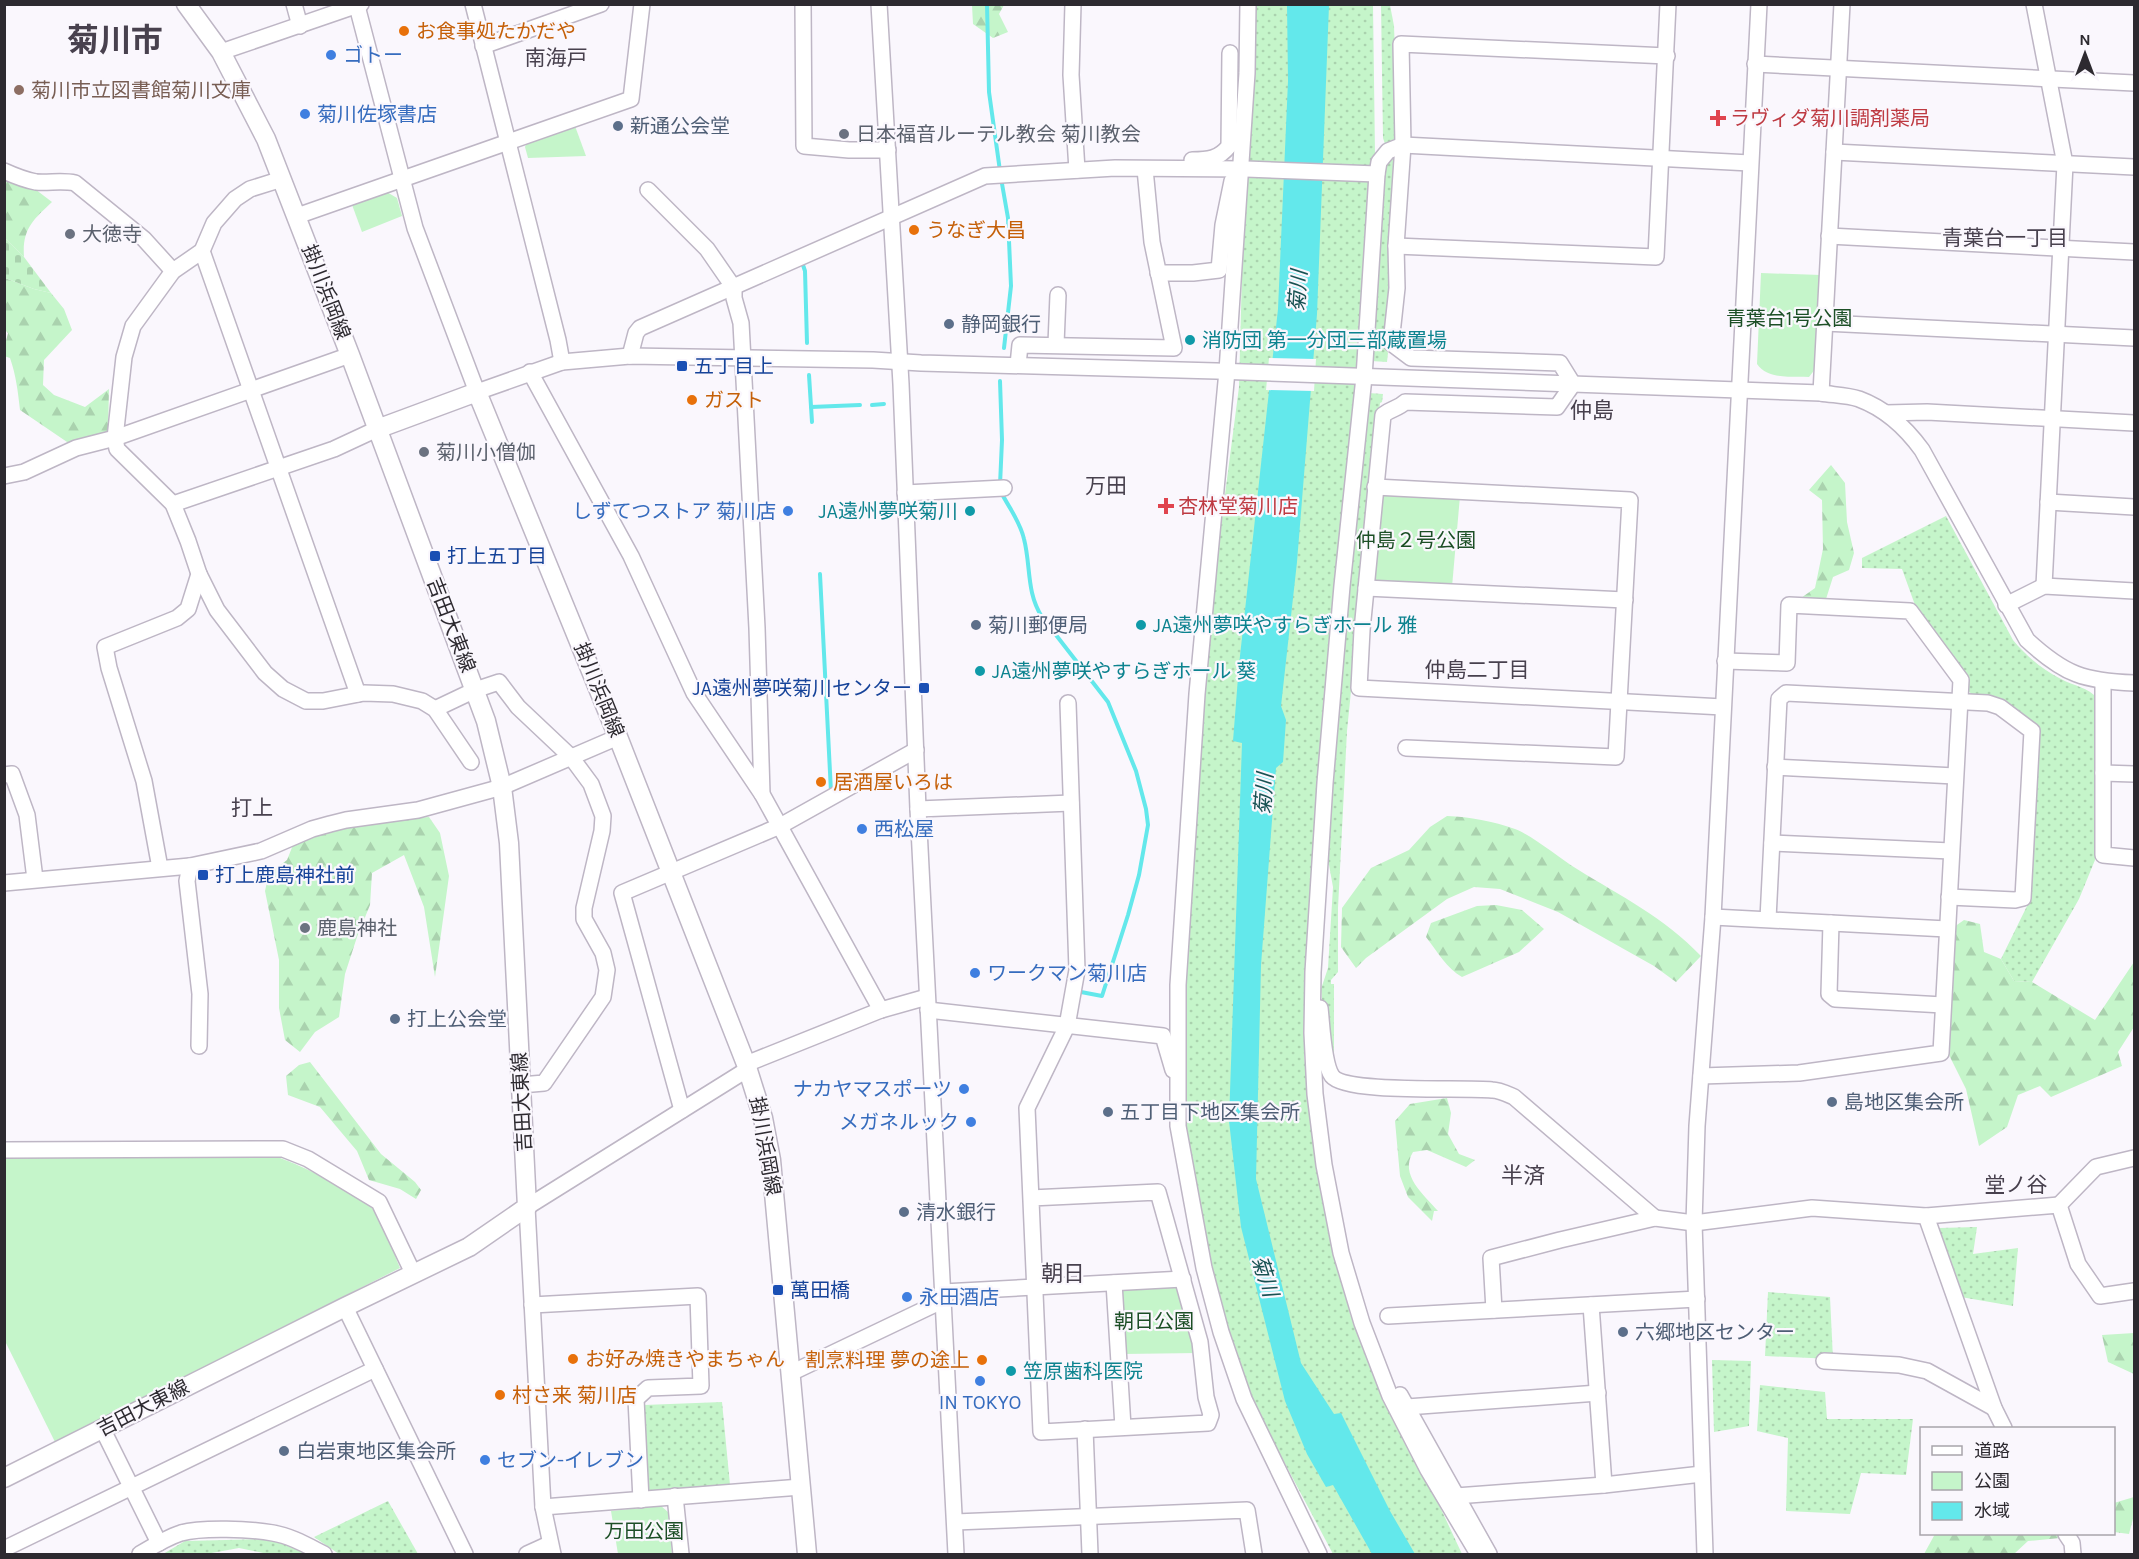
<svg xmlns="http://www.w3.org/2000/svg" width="2139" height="1559" font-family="Karla,'Noto Sans JP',sans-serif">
  <defs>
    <pattern id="grass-dots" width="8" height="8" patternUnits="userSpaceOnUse" patternTransform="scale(1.5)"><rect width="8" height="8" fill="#c5f5ca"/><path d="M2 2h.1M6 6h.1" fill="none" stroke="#aad2ae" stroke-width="1.8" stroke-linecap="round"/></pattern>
    <pattern id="forest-firs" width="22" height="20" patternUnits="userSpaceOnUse" patternTransform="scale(1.5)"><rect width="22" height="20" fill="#c5f5ca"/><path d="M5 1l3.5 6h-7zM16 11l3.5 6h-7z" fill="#aad2ae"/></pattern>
    <pattern id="cemetery-stones" width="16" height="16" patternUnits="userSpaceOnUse" patternTransform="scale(1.5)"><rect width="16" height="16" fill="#c5f5ca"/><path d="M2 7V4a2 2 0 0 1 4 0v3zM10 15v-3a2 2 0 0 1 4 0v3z" fill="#aad2ae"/></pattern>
  </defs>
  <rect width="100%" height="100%" fill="#faf7fd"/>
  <g fill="url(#grass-dots)">
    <polygon points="1249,5 1373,5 1375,154 1372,169 1372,187 1320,821 1304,1057 1326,1199 1350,1314 1462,1554 1333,1554 1231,1362 1198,1192 1177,1074 1194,732 1239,387"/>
    <polygon points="1381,5 1390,5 1394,26 1398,137 1385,144 1383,138"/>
    <polygon points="1395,152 1392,290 1386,348 1388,353 1387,362 1371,361 1379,190 1387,159"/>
    <polygon points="1368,393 1383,394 1382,402 1380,403 1347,731 1338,908 1338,972 1331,980 1331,984 1334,984 1334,1070 1327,1050 1321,989 1328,968 1333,887 1329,865 1324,862 1359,455"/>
    <path d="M1946,516l67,124c13,16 29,29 48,39 13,7 27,8 37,20l-3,161 -16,39 -47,83 -18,-1 -13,-22 26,-53 10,-180 -42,-29h-21l-8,-9v-12l-51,-71 -13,-36 -40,-1v-10z"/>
    <polygon points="1977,1227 1973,1254 2018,1248 2013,1306 1961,1297 1939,1228"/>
    <polygon points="1768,1292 1830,1297 1833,1359 1765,1356"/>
    <polygon points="1712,1360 1751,1361 1749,1426 1714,1432"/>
    <polygon points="1760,1385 1825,1392 1827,1419 1913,1419 1906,1475 1861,1473 1850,1514 1786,1511 1788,1438 1757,1431"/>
    <polygon points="722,1402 730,1485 649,1492 644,1405"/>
    <polygon points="388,1501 418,1554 339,1554 314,1537"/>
    <polygon points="271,1539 307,1554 268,1554 239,1548 206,1554 163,1554 185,1541"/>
  </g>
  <g fill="url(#forest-firs)">
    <polygon points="972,5 1004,5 999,14 1008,32 993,38 973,24"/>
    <path d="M4,164l11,3 16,19 21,16c-19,18 -30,27 -28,55l-19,-19z"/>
    <path d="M5,278l29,11 17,4 13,16 8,21 -28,30 -1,25 11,10 31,12 24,-18 -1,43 -38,12 -50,-34c-2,-18 -4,-35 -10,-52l-6,-2 1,-11 3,-12 -3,-3z"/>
    <polygon points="1831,465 1845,483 1847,522 1854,553 1849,570 1833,577 1826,599 1801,598 1815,588 1823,549 1822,500 1809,490"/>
    <path d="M1447,816c23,1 46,5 68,13 18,7 44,29 62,40 45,28 87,48 124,87l-25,26 -22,-16 -96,-54 -58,-23 -26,-2 -27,12 -81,59 -10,10 -15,-21 1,-39 29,-40 38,-18 21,-23z"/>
    <polygon points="429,817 440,833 449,876 435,977 424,907 404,855 372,873 370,905 357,937 345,974 339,1017 315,1032 300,1052 285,1040 279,1008 279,960 265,891 269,873 287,860 297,835 330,824"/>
    <path d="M1496,905l26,5 22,19 -25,23 -57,25c-15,-8 -25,-26 -36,-40l5,-14 46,-17z"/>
    <polygon points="1964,920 1980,924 1984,952 2001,959 2014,981 2032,982 2095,1020 2134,962 2134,1027 2118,1052 2122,1066 2051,1097 2040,1086 2018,1095 2007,1127 1979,1146 1966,1089 1949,1055 1947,1043 1954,927"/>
    <polygon points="310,1062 381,1154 415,1182 421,1190 416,1199 400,1189 369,1180 357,1151 320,1107 288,1095 286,1076 299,1065"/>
    <path d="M1447,1098l4,15 -3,21 11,20 16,6 -9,7 -39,-17 -14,2c-14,23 11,43 25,59h-4l-2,10 -24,-24 -8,-21 -5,-55 15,-17z"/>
    <polygon points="2134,1333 2134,1374 2108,1362 2102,1335"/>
    <polygon points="2134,1497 2134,1515 2129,1534 2114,1532 2114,1503"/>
    <polygon points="1935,1534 2057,1534 2060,1538 2028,1541 2014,1554 1924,1554"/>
  </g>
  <polygon fill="url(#cemetery-stones)" points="5,238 24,257 51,293 34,289 5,278"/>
  <g fill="#c5f5ca">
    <polygon points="575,126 586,156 528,158 525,147 527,142"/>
    <polygon points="385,191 397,198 402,216 362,232 351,202"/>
    <path d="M1761,273l60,2 -5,93 -7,9c-18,-1 -41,3 -52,-13z"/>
    <polygon points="1386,492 1460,496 1452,587 1371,583 1379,496"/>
    <path d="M273,1156c19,4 87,38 99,52 13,17 20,41 28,60l-345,174 -50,-101v-183z"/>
    <polygon points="1176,1285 1198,1353 1123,1354 1118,1288"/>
    <polygon points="661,1506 668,1512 672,1554 618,1554 611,1511"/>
  </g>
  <polygon fill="#63e8eb" points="1287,5 1329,5 1317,314 1297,562 1281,706 1286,720 1283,762 1276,768 1261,965 1256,1179 1301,1363 1334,1414 1341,1413 1390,1511 1415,1554 1372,1554 1333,1485 1326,1487 1307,1454 1285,1401 1241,1227 1229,1121 1242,743 1233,741 1239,665 1278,309 1288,81"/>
  <polygon fill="#faf7fd" points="1269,358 1316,359 1314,391 1266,390"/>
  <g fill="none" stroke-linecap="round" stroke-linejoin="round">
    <g stroke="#63e8eb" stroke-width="4">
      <polyline points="987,4 989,92 1000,171"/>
      <polyline points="1001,178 1008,218 1011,286 1004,348"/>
      <polyline points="802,262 805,271 807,343"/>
      <polyline points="809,375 812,422"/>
      <polyline points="872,405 884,404"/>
      <polyline points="811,407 860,405"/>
      <polyline points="1000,485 1002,440 1000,381"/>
      <path d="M1001,492c8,16 19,29 23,47 7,27 2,53 18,78l66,85 28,69 10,38 2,16 -9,50 -11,40 -26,81 -21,-4"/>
      <polyline points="820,574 831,792"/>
    </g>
    <defs>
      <g id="minor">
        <polyline points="294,4 300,26"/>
        <polyline points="473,4 558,340 562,362"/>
        <polyline points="803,4 804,146 849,150 888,150"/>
        <polyline points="879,4 901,384 918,809 956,1554"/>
        <polyline points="1073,4 1071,75 1077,170"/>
        <polyline points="1248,4 1247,73 1227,371 1197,694 1178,985 1178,1126 1204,1268 1221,1332 1244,1399 1319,1554"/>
        <polyline points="2034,4 2065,164 2044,586"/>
        <path d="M357,6l58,222 62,164 85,-30 68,-6 243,4 48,3 295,8 605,22c12,2 26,2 38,6 27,10 47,29 63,51l105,190c38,35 57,41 107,43"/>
        <polyline points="483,46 601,4"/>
        <polyline points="221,52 361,4"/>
        <path d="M1667,56l-266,-12 2,101 -7,101 1,42 -6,55 20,15 149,5 13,21 -16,23 -152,-5c-7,7 -13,6 -22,13l-21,215 -3,58 364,19"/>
        <polyline points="1755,64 2134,83"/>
        <polyline points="1834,152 2134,167"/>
        <path d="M1192,160c16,0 27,-1 37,-14l1,-93"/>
        <path d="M4,171c11,5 21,9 32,11 14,1 26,-2 39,1l69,56 29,32"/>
        <polyline points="282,179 250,189 235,199 214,223 202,251 173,271 133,326 124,357 115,438 117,449 173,504 188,541 199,574 217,610 265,673 283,689 306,701 323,701 364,693 393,694 422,701 435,709 471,762"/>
        <polyline points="648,190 707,249 734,288 734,298 741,323 757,628 762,794 881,1010"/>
        <polyline points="297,216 631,99 642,4"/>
        <polyline points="1829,236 2134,252"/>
        <polyline points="1396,246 1656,257 1668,4"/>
        <polyline points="202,251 358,694"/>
        <polyline points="1158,273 1193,273 1219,270 1223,225 1232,181"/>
        <polyline points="1825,323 2134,338"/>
        <polyline points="1056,344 1058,295"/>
        <polyline points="630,356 636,333 640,328 985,176 1115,168 1246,169 1377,174"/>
        <polyline points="1018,365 1020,345 1174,348 1152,242 1145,169"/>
        <polyline points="530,372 631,556 694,693 762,794"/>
        <polyline points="1821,393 1842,4"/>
        <polyline points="1886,413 1927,412 2134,423"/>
        <polyline points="4,476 24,472 76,448 115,438 350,355"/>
        <polyline points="1375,487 1630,500 1616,757 1406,748"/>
        <polyline points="905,493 1004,488"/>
        <polyline points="2048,502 2134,507"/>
        <polyline points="173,504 334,449 377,429"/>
        <polyline points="1366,588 1625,600"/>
        <polyline points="2006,605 2044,586 2134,591"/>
        <polyline points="2103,682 2103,855 2134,858"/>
        <polyline points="435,709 475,690 499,682 518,707 571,757 591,784 603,816 602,831 584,908 584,919 603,953 607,970 603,997 544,1083 521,1085"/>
        <polyline points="1775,767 1955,776"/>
        <polyline points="2103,773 2134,774"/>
        <polyline points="4,775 12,774 27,815 35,879"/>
        <polyline points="918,809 1071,803"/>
        <polyline points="1772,843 1951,851"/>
        <polyline points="190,866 187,881 200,994 199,1046"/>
        <polyline points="160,868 144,781 109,668 105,647 177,618 188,609 199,574"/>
        <polyline points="4,883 190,866 261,851 312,829 330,824 346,820 418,810 502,787 618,737"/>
        <polyline points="1713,917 1947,929"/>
        <polyline points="1768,919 1779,699 1786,693 1988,703 2000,707 2032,731 2023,898 2015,900 1949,897"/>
        <polyline points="1831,923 1829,994 1835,999 1943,1005"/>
        <path d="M1320,1008c2,16 3,55 12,68 14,18 132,11 160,14 7,0 15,4 22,7l141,121"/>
        <polyline points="928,1010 1163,1036 1173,1070"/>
        <polyline points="746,1064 881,1010 927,997"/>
        <polyline points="1701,1076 1799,1073 1941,1053 1961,680 1910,611 1789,605 1787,663 1725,661"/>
        <polyline points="682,1110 622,893 780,826 916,750"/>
        <polyline points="4,1150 283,1149 308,1159 379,1202 413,1273"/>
        <polyline points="1031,1198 1158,1192 1200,1342 1206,1397 1211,1415 1208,1423 1041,1432 1027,1108 1067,1026 1077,970 1068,703"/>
        <polyline points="2059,1205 2096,1167 2134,1158"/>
        <polyline points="1926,1216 1994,1408 2004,1428"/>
        <polyline points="1114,1283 1123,1427"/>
        <polyline points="943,1292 1183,1279"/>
        <polyline points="532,1305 698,1296 701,1386 648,1388 636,1399 641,1500"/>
        <polyline points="1591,1305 1604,1485"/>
        <polyline points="345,1307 465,1554"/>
        <polyline points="1494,1310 1491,1258 1560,1240 1655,1218 1694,1223 1812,1208 1926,1216 2059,1205 2078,1264 2100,1296 2134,1291"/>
        <polyline points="1388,1316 1697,1299"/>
        <polyline points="1824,1361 1899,1365 1927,1371 1994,1408"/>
        <polyline points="791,1373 944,1300"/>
        <polyline points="1400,1395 1489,1554"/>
        <polyline points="1407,1407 1598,1393"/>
        <polyline points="102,1428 159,1543"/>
        <polyline points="1085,1429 1090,1554"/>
        <polyline points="675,1496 681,1554"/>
        <polyline points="1456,1496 1604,1485 1702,1474"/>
        <polyline points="543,1507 801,1487"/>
        <polyline points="955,1522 1247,1510 1254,1554"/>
        <polyline points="2066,1534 2072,1543 2073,1554"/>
        <polyline points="4,1549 375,1369"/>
        <path d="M140,1554c13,-8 26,-16 41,-21 21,-6 70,-4 92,0 18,3 35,13 51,21"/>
        <polyline points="527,1554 549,1544"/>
        <polyline points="553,1554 543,1507 527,1207 748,1069"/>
        <polyline points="1478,1554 1428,1470 1390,1396 1362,1323 1341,1253 1324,1165 1315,1094 1312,1033 1313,972 1325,783 1342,586 1364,377 1377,174 1379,162 1388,151 1403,145 1750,163"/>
        <polyline points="1705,1554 1694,1223 1697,1126 1713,917 1759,4"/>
      </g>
      <g id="major">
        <polyline points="377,429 477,392 618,737 746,1064 763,1118 771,1160 807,1554"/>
        <polyline points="4,1478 345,1307 469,1247 527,1207 509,843 502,787 486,721 350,355 266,139 221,52 186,4"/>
      </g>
    </defs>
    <use href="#minor" stroke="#beb6c5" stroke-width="18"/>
    <use href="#major" stroke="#beb6c5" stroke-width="21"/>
    <use href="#minor" stroke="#fff" stroke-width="15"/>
    <use href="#major" stroke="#fff" stroke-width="18"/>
  </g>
  <g fill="#e8710a" stroke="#faf7fd" stroke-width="2">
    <circle cx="404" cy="31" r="6"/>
    <circle cx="914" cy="230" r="6"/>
    <circle cx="692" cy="400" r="6"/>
    <circle cx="821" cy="782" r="6"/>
    <circle cx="573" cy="1359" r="6"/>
    <circle cx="982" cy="1360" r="6"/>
    <circle cx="500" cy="1395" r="6"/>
  </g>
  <g fill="#3f7fe0" stroke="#faf7fd" stroke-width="2">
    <circle cx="331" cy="55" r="6"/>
    <circle cx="305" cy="114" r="6"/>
    <circle cx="788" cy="511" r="6"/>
    <circle cx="862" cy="829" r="6"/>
    <circle cx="975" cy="973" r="6"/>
    <circle cx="964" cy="1089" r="6"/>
    <circle cx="971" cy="1122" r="6"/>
    <circle cx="907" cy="1297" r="6"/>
    <circle cx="980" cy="1381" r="6"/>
    <circle cx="485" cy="1460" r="6"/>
  </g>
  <circle fill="#8d6e63" stroke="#faf7fd" stroke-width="2" cx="19" cy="90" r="6"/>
  <g fill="#e0444e" stroke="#faf7fd" stroke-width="2">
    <path d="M1715 109h6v6h6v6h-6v6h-6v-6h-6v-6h6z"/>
    <path d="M1163 497h6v6h6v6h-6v6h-6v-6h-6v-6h6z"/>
  </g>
  <g fill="#5c6f8a" stroke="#faf7fd" stroke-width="2">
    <circle cx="618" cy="126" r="6"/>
    <circle cx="949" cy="324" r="6"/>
    <circle cx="976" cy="625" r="6"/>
    <circle cx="395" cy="1019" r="6"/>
    <circle cx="1832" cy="1102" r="6"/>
    <circle cx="1108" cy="1112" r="6"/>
    <circle cx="904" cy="1212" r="6"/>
    <circle cx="1623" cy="1332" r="6"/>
    <circle cx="284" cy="1451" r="6"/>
  </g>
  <g fill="#6b7280" stroke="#faf7fd" stroke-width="2">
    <circle cx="844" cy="134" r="6"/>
    <circle cx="70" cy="234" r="6"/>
    <circle cx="424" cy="452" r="6"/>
    <circle cx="305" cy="928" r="6"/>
  </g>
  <g fill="#0f9aa8" stroke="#faf7fd" stroke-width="2">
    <circle cx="1190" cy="340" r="6"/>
    <circle cx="970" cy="511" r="6"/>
    <circle cx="1141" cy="625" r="6"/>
    <circle cx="980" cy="671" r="6"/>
    <circle cx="1011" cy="1371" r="6"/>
  </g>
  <g fill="#1a4fb4" stroke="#faf7fd" stroke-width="2">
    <rect x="676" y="360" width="12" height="12" rx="3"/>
    <rect x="429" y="550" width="12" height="12" rx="3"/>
    <rect x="918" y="682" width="12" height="12" rx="3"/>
    <rect x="197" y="869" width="12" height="12" rx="3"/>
    <rect x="772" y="1284" width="12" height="12" rx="3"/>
  </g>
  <g text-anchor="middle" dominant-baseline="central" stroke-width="4.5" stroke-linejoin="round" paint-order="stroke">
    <g font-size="20" fill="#c56008" stroke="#faf7fd" text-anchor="start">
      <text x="416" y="31">お食事処たかだや</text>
      <text x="926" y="230">うなぎ大昌</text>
      <text x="704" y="400">ガスト</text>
      <text x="833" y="782">居酒屋いろは</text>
      <text x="585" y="1359">お好み焼きやまちゃん</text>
      <text x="970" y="1360" text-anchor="end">割烹料理 夢の途上</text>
      <text x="512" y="1395">村さ来 菊川店</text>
    </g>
    <g font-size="20" fill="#366cbe" stroke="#faf7fd" text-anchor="start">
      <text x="343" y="55">ゴトー</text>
      <text x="317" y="114">菊川佐塚書店</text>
      <text x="776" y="511" text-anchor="end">しずてつストア 菊川店</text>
      <text x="874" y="829">西松屋</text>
      <text x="987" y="973">ワークマン菊川店</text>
      <text x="952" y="1089" text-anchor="end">ナカヤマスポーツ</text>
      <text x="959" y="1122" text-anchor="end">メガネルック</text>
      <text x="919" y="1297">永田酒店</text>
      <text x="980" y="1402" text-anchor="middle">IN TOKYO</text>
      <text x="497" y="1460">セブン-イレブン</text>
    </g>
    <g font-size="20" fill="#785e54" stroke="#faf7fd" text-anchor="start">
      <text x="31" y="90">菊川市立図書館菊川文庫</text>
    </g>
    <g font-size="20" fill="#be3a42" stroke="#faf7fd" text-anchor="start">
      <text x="1730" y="118">ラヴィダ菊川調剤薬局</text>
      <text x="1178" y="506">杏林堂菊川店</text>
    </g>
    <g font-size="20" fill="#4e5e75" stroke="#faf7fd" text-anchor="start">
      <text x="630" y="126">新通公会堂</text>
      <text x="961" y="324">静岡銀行</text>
      <text x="988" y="625">菊川郵便局</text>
      <text x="407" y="1019">打上公会堂</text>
      <text x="1844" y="1102">島地区集会所</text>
      <text x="1120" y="1112">五丁目下地区集会所</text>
      <text x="916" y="1212">清水銀行</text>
      <text x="1635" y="1332">六郷地区センター</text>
      <text x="296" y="1451">白岩東地区集会所</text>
    </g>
    <g font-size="20" fill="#5b616d" stroke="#faf7fd" text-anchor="start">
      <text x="856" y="134">日本福音ルーテル教会 菊川教会</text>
      <text x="82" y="234">大徳寺</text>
      <text x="436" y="452">菊川小僧伽</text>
      <text x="317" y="928">鹿島神社</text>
    </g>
    <g font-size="20" fill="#2d2a30" stroke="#faf7fd">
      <text transform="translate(326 292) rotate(69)">掛川浜岡線</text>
      <text transform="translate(451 625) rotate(69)">吉田大東線</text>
      <text transform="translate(599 690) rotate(68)">掛川浜岡線</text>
      <text transform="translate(522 1102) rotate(-93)">吉田大東線</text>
      <text transform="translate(765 1146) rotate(80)">掛川浜岡線</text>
      <text transform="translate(143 1408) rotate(-27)">吉田大東線</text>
    </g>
    <g font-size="20" fill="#1c4f26" stroke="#faf7fd">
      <text x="1789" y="318">青葉台1号公園</text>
      <text x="1416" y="540">仲島２号公園</text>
      <text x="1154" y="1321">朝日公園</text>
      <text x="644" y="1531">万田公園</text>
    </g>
    <g font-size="20" fill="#0d838f" stroke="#faf7fd" text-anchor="start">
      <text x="1202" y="340">消防団 第一分団三部蔵置場</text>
      <text x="958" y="511" text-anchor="end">JA遠州夢咲菊川</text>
      <text x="1153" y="625">JA遠州夢咲やすらぎホール 雅</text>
      <text x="992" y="671">JA遠州夢咲やすらぎホール 葵</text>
      <text x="1023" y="1371">笠原歯科医院</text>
    </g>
    <g font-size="20" fill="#164399" stroke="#faf7fd" text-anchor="start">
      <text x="694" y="366">五丁目上</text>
      <text x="447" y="556">打上五丁目</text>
      <text x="912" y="688" text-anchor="end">JA遠州夢咲菊川センター</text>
      <text x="215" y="875">打上鹿島神社前</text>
      <text x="790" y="1290">萬田橋</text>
    </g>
    <g font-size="21" fill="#48414e" stroke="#faf7fd">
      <text x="556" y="58">南海戸</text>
      <text x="2005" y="238">青葉台一丁目</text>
      <text x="1106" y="486">万田</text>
      <text x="1477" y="670">仲島二丁目</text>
      <text x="252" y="808">打上</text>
      <text x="2016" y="1185">堂ノ谷</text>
    </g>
    <g font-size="21" font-style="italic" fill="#185253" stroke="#faf7fd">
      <text transform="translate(1298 291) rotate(-86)">菊川</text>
      <text transform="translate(1264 794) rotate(-86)">菊川</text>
      <text transform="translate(1265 1276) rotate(72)">菊川</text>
    </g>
    <g font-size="22" fill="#48414e" stroke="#faf7fd">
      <text x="1592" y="411">仲島</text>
      <text x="1523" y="1176">半済</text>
      <text x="1063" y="1274">朝日</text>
    </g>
    <g font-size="32" font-weight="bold" fill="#48414e" stroke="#faf7fd">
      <text x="115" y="40">菊川市</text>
    </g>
  </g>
  <rect width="2139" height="1559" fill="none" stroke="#2d2a30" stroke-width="12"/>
  <rect x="1920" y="1427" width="195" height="108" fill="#faf7fd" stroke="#a8a5ab" stroke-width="1.5"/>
  <rect x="1932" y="1446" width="30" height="9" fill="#ffffff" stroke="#a8a5ab" stroke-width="1.5"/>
  <text x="1974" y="1457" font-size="18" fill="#2d2a30">道路</text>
  <rect x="1932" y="1472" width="30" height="18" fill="#c5f5ca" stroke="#a8a5ab" stroke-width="1.5"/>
  <text x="1974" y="1487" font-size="18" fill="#2d2a30">公園</text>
  <rect x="1932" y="1502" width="30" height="18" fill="#63e8eb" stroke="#a8a5ab" stroke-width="1.5"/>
  <text x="1974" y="1517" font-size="18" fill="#2d2a30">水域</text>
  <g transform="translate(2085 54)" stroke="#faf7fd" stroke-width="4.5" paint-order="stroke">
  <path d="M0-4.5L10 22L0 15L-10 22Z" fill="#2d2a30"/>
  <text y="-9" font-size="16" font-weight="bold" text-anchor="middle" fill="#2d2a30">N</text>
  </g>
</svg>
